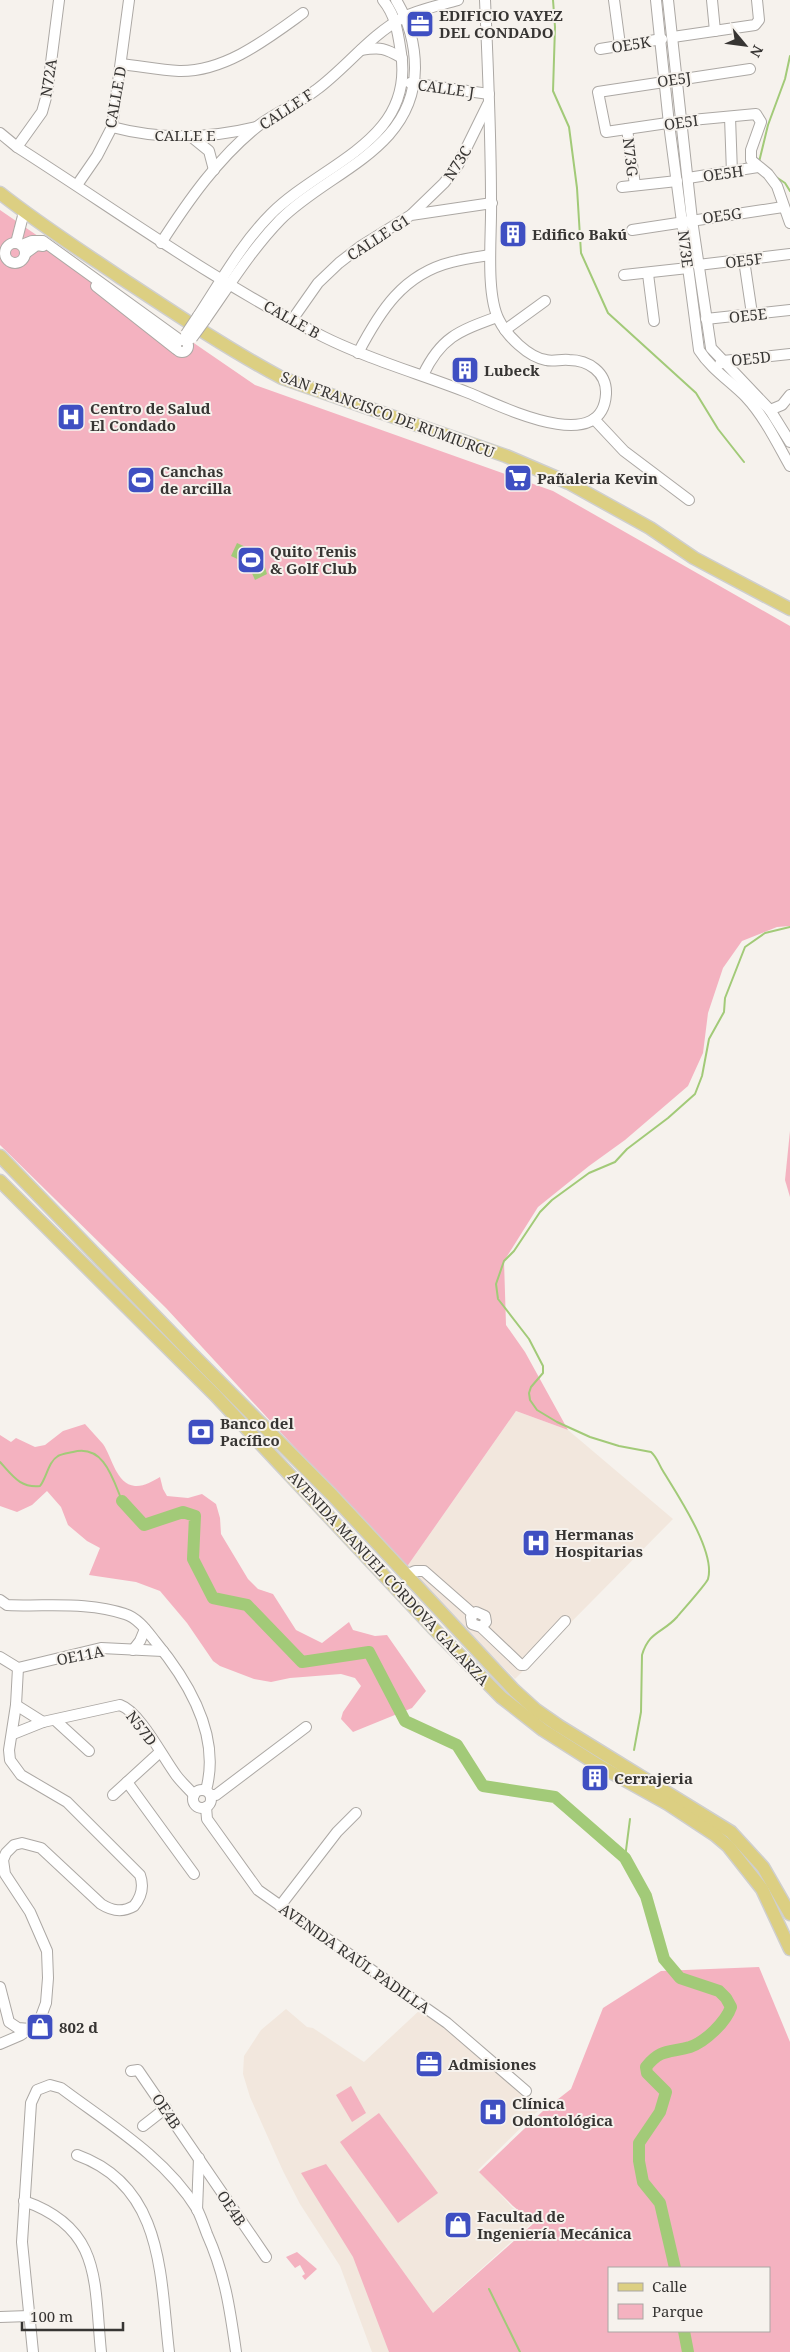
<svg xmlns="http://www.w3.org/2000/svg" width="790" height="2352" font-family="'Noto Serif',serif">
  <rect width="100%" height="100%" fill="#f6f2ed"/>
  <g fill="#f2e7dd">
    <polygon points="516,1411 568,1430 673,1519 515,1679 406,1568"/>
    <polygon points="286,2009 307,2027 313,2028 364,2062 421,2009 460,2039 539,2110 478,2170 512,2207 532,2223 439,2307 424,2352 372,2352 340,2266 300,2204 283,2171 250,2097 243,2074 244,2056 261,2030"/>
  </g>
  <g fill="#f4b2c0" fill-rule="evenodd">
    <polygon points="0,210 255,385 553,491 790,626 790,926 777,927 742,941 723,968 708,1013 703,1053 688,1086 625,1140 589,1166 538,1207 504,1261 506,1325 525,1352 568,1430 516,1411 406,1568 166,1308 0,1145"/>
    <polygon points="790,1131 790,1197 785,1180"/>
    <path d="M85,1424c6,7 12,13 18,20 9,13 13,40 32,42 8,1 18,-5 25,-9l3,12 4,7 21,2 14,-4 14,10 4,14 1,16 27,45 10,10 15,5 23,36 26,13 27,-21 4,8 22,6 12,-1 39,56 -14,17 -59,24 -12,-13 2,-7 18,-26 -6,-8 -14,-4 -51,4 -19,4 -17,-3 -34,-13 -7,-5 -26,-38 -27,-32 -24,-9 -47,-7 11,-27 -13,-7 -19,-16 -7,-18 -14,-16 -15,14 -15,7 -17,-6v-71l11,7 5,-4 19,9 10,-2 18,-14z"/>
    <path d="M759,1967l31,75v310h-401l-36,-95 -52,-84 25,-9 107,149 101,-90 -21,-17 -34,-34 65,-62 27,-21 32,-81 58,-37zM609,2268h160v63h-160z"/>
    <polygon points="351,2086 366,2113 352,2122 336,2095"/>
    <polygon points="379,2113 438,2193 398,2223 340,2142"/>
    <polygon points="297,2252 317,2269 305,2280 302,2276 305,2274 300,2265 295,2268 286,2257"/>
  </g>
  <polygon fill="#a2ca78" points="237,543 261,554 267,574 255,580 248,564 231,556"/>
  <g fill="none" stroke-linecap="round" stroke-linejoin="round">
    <g stroke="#a2ca78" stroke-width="2">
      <polyline points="553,0 555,27 553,91 569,127 577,188 581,253 608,313 696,393 718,429 744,462"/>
      <polyline points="759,162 768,125 785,79 790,56"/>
      <polyline points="776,177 785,183 790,191"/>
      <path d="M0,1462c13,14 20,26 40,24 7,-9 8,-24 18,-30 4,-2 11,-3 15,-4 31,-8 40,27 49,49"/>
      <path d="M634,1750l7,-38 1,-57c7,-24 21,-22 35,-38 5,-6 30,-34 31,-38 8,-27 -31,-85 -45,-108 -4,-6 -6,-14 -12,-19l-32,-6 -29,-9 -33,-15 -20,-12 -7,-10 -1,-7 2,-6 12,-14v-7l-14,-27 -31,-40 -2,-15 8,-23 10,-10 26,-39 12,-12 37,-27 26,-11 12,-13 41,-31 27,-24 7,-18 7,-37 15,-27 1,-14 20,-51 20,-14 25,-6"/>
      <polyline points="625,1858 630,1819"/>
      <polyline points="489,2289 520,2352"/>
    </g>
    <g stroke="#a2ca78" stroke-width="12">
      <path d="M122,1501l22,24 39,-13 12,4 -2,43 20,39 34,7 55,57 67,-10 36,69 52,24 26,41 72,11 70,61 21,38 18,63 16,19 39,13 7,7 5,9c-5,15 -26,35 -41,40 -20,6 -29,1 -44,20l1,6 19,19 -6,20 -21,31v18l4,21 17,21 15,65"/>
      <polyline points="684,2331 688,2352"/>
    </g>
    <defs>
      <g id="minor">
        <polyline points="614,0 620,45"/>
        <path d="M656,0l13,124 30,226c12,19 31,31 47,47 18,19 31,46 44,69"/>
        <polyline points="668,0 692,220 711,348 770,410 790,442"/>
        <polyline points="712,0 715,31"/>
        <polyline points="673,37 755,25 759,20 757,0"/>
        <polyline points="600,49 662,39"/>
        <path d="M361,50c20,-3 24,-2 41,8"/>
        <path d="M121,64c19,2 39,6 58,7 46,1 88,-32 124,-58"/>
        <polyline points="750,69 598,92 606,132 681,121 756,114 761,122 751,150 751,160 768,174 777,186 790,223"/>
        <polyline points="410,83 489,94"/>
        <polyline points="730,117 732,173"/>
        <path d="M112,127c49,13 95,12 144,0"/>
        <polyline points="627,129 635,185"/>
        <path d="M0,133l17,14c102,65 199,136 307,190 46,23 97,37 145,56 30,12 133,65 137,1 1,-22 -18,-34 -37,-34 -8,-1 -16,2 -23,0 -18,-3 -39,-24 -47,-40 -14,-27 -7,-88 -8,-119 0,-67 -3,-134 -6,-201"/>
        <polyline points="193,138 209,151 214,170"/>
        <polyline points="17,147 42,112 47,94 59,0"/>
        <polyline points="688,178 758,167"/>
        <polyline points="77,185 97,156 112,127 129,0"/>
        <polyline points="622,187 677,181"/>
        <polyline points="412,214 444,183 458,165 488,104"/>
        <polyline points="632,230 783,207"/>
        <circle cx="15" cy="253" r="10"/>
        <polyline points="16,243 24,212"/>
        <path d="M161,243c27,-42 57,-85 97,-117 18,-14 40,-22 58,-36 30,-22 54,-55 88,-73 16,-8 37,-12 54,-17"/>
        <polyline points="22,245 32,241 43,241 180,340"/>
        <polyline points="26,253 37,245 43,246"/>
        <polyline points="744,260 752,314"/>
        <polyline points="698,265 790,254"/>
        <polyline points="648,274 654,321"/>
        <polyline points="624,275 688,268"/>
        <polyline points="96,286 176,349"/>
        <path d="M198,316c23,-35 44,-73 73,-102 51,-51 144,-73 130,-161 -3,-20 -5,-37 -18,-53"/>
        <polyline points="706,319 790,310"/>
        <path d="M205,320c24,-34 46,-70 75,-100 49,-49 134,-70 135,-152 0,-24 -7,-48 -19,-68"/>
        <polyline points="292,320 318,283 339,263 361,246 411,215 492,203"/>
        <polyline points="505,330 545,301"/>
        <circle cx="182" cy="346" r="6"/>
        <path d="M358,353c22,-42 45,-79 94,-91 12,-3 26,-5 38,-7"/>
        <polyline points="720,364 723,361 790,354"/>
        <path d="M423,375c18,-38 36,-44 74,-58"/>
        <polyline points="770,410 782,405 790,395"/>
        <polyline points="594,419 624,451 689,500"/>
        <polyline points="406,1575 415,1571 424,1571 473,1614"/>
        <path d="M0,1600l7,5c39,2 80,-4 118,9 13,4 22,17 30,27 34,41 66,95 51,149"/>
        <polyline points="481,1627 486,1622 485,1616 476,1612 471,1617 472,1624 481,1627 521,1665 524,1665 565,1621"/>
        <polyline points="133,1650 140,1641 145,1629"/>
        <polyline points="0,1657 18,1668 101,1648 163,1651"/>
        <polyline points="16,1705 43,1722"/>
        <polyline points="55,1720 89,1751"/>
        <path d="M13,1734l30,-12 77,-17c20,7 42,51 56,70 5,7 12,13 18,20"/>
        <polyline points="127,1782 194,1874"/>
        <circle cx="202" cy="1799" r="9"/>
        <polyline points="113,1795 160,1752"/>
        <polyline points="211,1795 216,1795 306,1727"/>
        <polyline points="206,1807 207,1819 258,1890 447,2023 526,2091"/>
        <polyline points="280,1906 337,1832 356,1813"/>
        <polyline points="0,1987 9,2022 18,2028 30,2029"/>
        <path d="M0,2044l21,-9 18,-13 7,-19 2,-25 -1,-27 -17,-39 -25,-38 -2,-14 3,-7 8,-8 8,-2 19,5 60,56c11,7 21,9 33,2 8,-10 10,-20 6,-31l-73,-73 -46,-27 -11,-15 -1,-10 7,-45 2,-37"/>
        <polyline points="131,2071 138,2070 266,2257"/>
        <polyline points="143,2126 166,2108"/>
        <path d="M77,2155c87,31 83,121 92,197"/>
        <path d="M24,2201c78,27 70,81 77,151"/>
        <polyline points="197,2210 199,2158"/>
        <polyline points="0,2317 29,2316"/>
        <path d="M33,2352l-11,-110 9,-139 6,-13 13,-5 11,3c48,36 104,69 136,121 4,8 7,17 10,25 18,40 23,75 29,118"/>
      </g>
      <g id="major">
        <path d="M0,193c39,31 80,57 121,85 53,35 105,70 161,100l224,78 63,27 81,45 44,30 96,51"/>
        <polyline points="0,1156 190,1352 332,1495 514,1690 536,1710 559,1726 731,1832 763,1867 790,1914"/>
        <polyline points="0,1181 215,1395 433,1628 501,1697 543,1730 598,1765 668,1804 715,1835 728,1846 762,1889 790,1949"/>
      </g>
    </defs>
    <use href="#minor" stroke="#aca8a4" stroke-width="12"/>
    <use href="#major" stroke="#cfcfce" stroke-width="15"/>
    <use href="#minor" stroke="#fff" stroke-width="10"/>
    <use href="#major" stroke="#dccf82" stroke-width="12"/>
    <defs>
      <g id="minor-bridge">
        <polyline points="186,334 198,316"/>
        <polyline points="192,338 205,320"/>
      </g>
    </defs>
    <use href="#minor-bridge" stroke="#aca8a4" stroke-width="12" stroke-linecap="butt"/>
    <use href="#minor-bridge" stroke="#fff" stroke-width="10"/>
  </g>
  <defs>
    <symbol id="office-square" viewBox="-11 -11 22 22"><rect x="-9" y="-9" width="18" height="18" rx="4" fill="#3f4fc2" stroke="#f6f2ed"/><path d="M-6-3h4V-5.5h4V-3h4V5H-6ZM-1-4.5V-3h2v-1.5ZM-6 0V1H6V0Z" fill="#fff"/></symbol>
    <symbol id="building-square" viewBox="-11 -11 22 22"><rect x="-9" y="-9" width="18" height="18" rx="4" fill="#3f4fc2" stroke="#f6f2ed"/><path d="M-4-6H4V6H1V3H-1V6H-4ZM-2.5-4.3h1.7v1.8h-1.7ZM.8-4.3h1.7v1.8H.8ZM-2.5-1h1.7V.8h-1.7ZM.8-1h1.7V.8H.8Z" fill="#fff"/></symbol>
    <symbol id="hospital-square" viewBox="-11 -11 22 22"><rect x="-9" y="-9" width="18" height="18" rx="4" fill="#3f4fc2" stroke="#f6f2ed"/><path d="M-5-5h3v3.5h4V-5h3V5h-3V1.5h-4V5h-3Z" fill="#fff"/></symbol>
    <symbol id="supermarket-square" viewBox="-11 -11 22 22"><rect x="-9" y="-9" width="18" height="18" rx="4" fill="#3f4fc2" stroke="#f6f2ed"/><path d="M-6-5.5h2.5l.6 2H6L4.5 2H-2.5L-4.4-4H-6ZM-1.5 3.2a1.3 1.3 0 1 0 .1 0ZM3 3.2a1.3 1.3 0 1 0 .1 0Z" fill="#fff"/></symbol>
    <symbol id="stadium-square" viewBox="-11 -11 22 22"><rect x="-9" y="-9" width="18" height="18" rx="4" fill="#3f4fc2" stroke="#f6f2ed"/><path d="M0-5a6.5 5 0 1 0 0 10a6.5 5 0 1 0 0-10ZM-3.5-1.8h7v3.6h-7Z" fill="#fff"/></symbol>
    <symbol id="bank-square" viewBox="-11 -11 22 22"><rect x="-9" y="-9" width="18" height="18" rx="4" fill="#3f4fc2" stroke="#f6f2ed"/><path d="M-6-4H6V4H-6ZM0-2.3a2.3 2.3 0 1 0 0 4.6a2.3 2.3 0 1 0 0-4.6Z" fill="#fff"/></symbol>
    <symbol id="shop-square" viewBox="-11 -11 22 22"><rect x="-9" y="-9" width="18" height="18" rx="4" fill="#3f4fc2" stroke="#f6f2ed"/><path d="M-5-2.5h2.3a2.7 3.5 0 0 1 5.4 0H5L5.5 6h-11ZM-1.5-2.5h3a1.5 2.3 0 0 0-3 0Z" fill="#fff"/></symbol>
  </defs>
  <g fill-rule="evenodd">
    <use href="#office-square" x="404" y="8" width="32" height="32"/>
    <use href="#building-square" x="497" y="218" width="32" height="32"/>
    <use href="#building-square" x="449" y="354" width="32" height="32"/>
    <use href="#hospital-square" x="55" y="401" width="32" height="32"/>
    <use href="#supermarket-square" x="502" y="462" width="32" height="32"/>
    <use href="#stadium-square" x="125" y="464" width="32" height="32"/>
    <use href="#stadium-square" x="235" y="544" width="32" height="32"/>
    <use href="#bank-square" x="185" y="1416" width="32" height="32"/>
    <use href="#hospital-square" x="520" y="1527" width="32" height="32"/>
    <use href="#building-square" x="579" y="1762" width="32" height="32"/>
    <use href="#shop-square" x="24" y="2011" width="32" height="32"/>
    <use href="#office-square" x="413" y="2048" width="32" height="32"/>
    <use href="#hospital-square" x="477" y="2096" width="32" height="32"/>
    <use href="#shop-square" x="442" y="2209" width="32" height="32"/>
  </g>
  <g text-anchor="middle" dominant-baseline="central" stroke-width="4" stroke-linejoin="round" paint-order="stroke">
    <g font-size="15" font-weight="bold" fill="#373533" stroke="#f6f2ed" text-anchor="start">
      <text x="439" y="15">EDIFICIO VAYEZ<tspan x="439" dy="17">DEL CONDADO</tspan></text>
      <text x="532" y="234">Edifico Bakú</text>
      <text x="484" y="370">Lubeck</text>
      <text x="90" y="408">Centro de Salud<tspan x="90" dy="17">El Condado</tspan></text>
      <text x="160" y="471">Canchas<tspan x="160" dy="17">de arcilla</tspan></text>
      <text x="537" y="478">Pañaleria Kevin</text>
      <text x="270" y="551">Quito Tenis<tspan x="270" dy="17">&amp; Golf Club</tspan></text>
      <text x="220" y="1423">Banco del<tspan x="220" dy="17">Pacífico</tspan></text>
      <text x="555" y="1534">Hermanas<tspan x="555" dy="17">Hospitarias</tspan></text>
      <text x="614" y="1778">Cerrajeria</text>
      <text x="59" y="2027">802 d</text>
      <text x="448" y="2064">Admisiones</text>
      <text x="512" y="2103">Clínica<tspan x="512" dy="17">Odontológica</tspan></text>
      <text x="477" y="2216">Facultad de<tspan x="477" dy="17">Ingeniería Mecánica</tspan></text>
    </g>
    <g font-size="15" fill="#373533" stroke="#f6f2ed">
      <text transform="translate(631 44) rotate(-9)">OE5K</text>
      <text transform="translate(48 78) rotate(-81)">N72A</text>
      <text transform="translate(674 79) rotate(-8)">OE5J</text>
      <text transform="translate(446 88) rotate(8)">CALLE J</text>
      <text transform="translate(115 97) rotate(-80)">CALLE D</text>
      <text transform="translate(286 109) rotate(-33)">CALLE F</text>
      <text transform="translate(681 122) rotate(-8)">OE5I</text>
      <text x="185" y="135">CALLE E</text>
      <text transform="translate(631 157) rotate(83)">N73G</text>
      <text transform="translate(457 163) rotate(-58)">N73C</text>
      <text transform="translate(723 173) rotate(-8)">OE5H</text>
      <text transform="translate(722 215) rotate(-8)">OE5G</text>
      <text transform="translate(378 237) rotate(-33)">CALLE G1</text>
      <text transform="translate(686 249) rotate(83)">N73E</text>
      <text transform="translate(744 260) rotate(-7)">OE5F</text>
      <text transform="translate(748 315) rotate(-6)">OE5E</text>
      <text transform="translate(292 319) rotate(29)">CALLE B</text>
      <text transform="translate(751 358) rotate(-6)">OE5D</text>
      <text transform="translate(388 414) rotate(20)">SAN FRANCISCO DE RUMIURCU</text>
      <text transform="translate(389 1578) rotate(47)">AVENIDA MANUEL CÓRDOVA GALARZA</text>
      <text transform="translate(80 1655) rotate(-11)">OE11A</text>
      <text transform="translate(142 1728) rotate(52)">N57D</text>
      <text transform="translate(355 1958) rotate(35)">AVENIDA RAÚL PADILLA</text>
      <text transform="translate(167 2111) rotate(56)">OE4B</text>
      <text transform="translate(232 2208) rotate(56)">OE4B</text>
    </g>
  </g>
  <rect x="608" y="2267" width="162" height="65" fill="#f6f2ed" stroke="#aaa6a3"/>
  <rect x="618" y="2283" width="25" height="8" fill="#dccf82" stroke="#aaa6a3"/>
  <text x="652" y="2292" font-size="15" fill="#373533">Calle</text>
  <rect x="618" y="2304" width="25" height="15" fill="#f4b2c0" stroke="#aaa6a3"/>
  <text x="652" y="2317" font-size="15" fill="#373533">Parque</text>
  <g transform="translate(745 45) rotate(119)" stroke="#f6f2ed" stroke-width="4" paint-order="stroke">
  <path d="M0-4L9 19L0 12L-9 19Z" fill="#373533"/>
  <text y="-8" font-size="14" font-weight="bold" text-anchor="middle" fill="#373533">N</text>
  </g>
  <path d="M22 2322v8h101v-8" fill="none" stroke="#373533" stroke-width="2.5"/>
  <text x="30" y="2322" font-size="15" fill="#373533" stroke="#f6f2ed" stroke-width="4" paint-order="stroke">100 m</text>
</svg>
